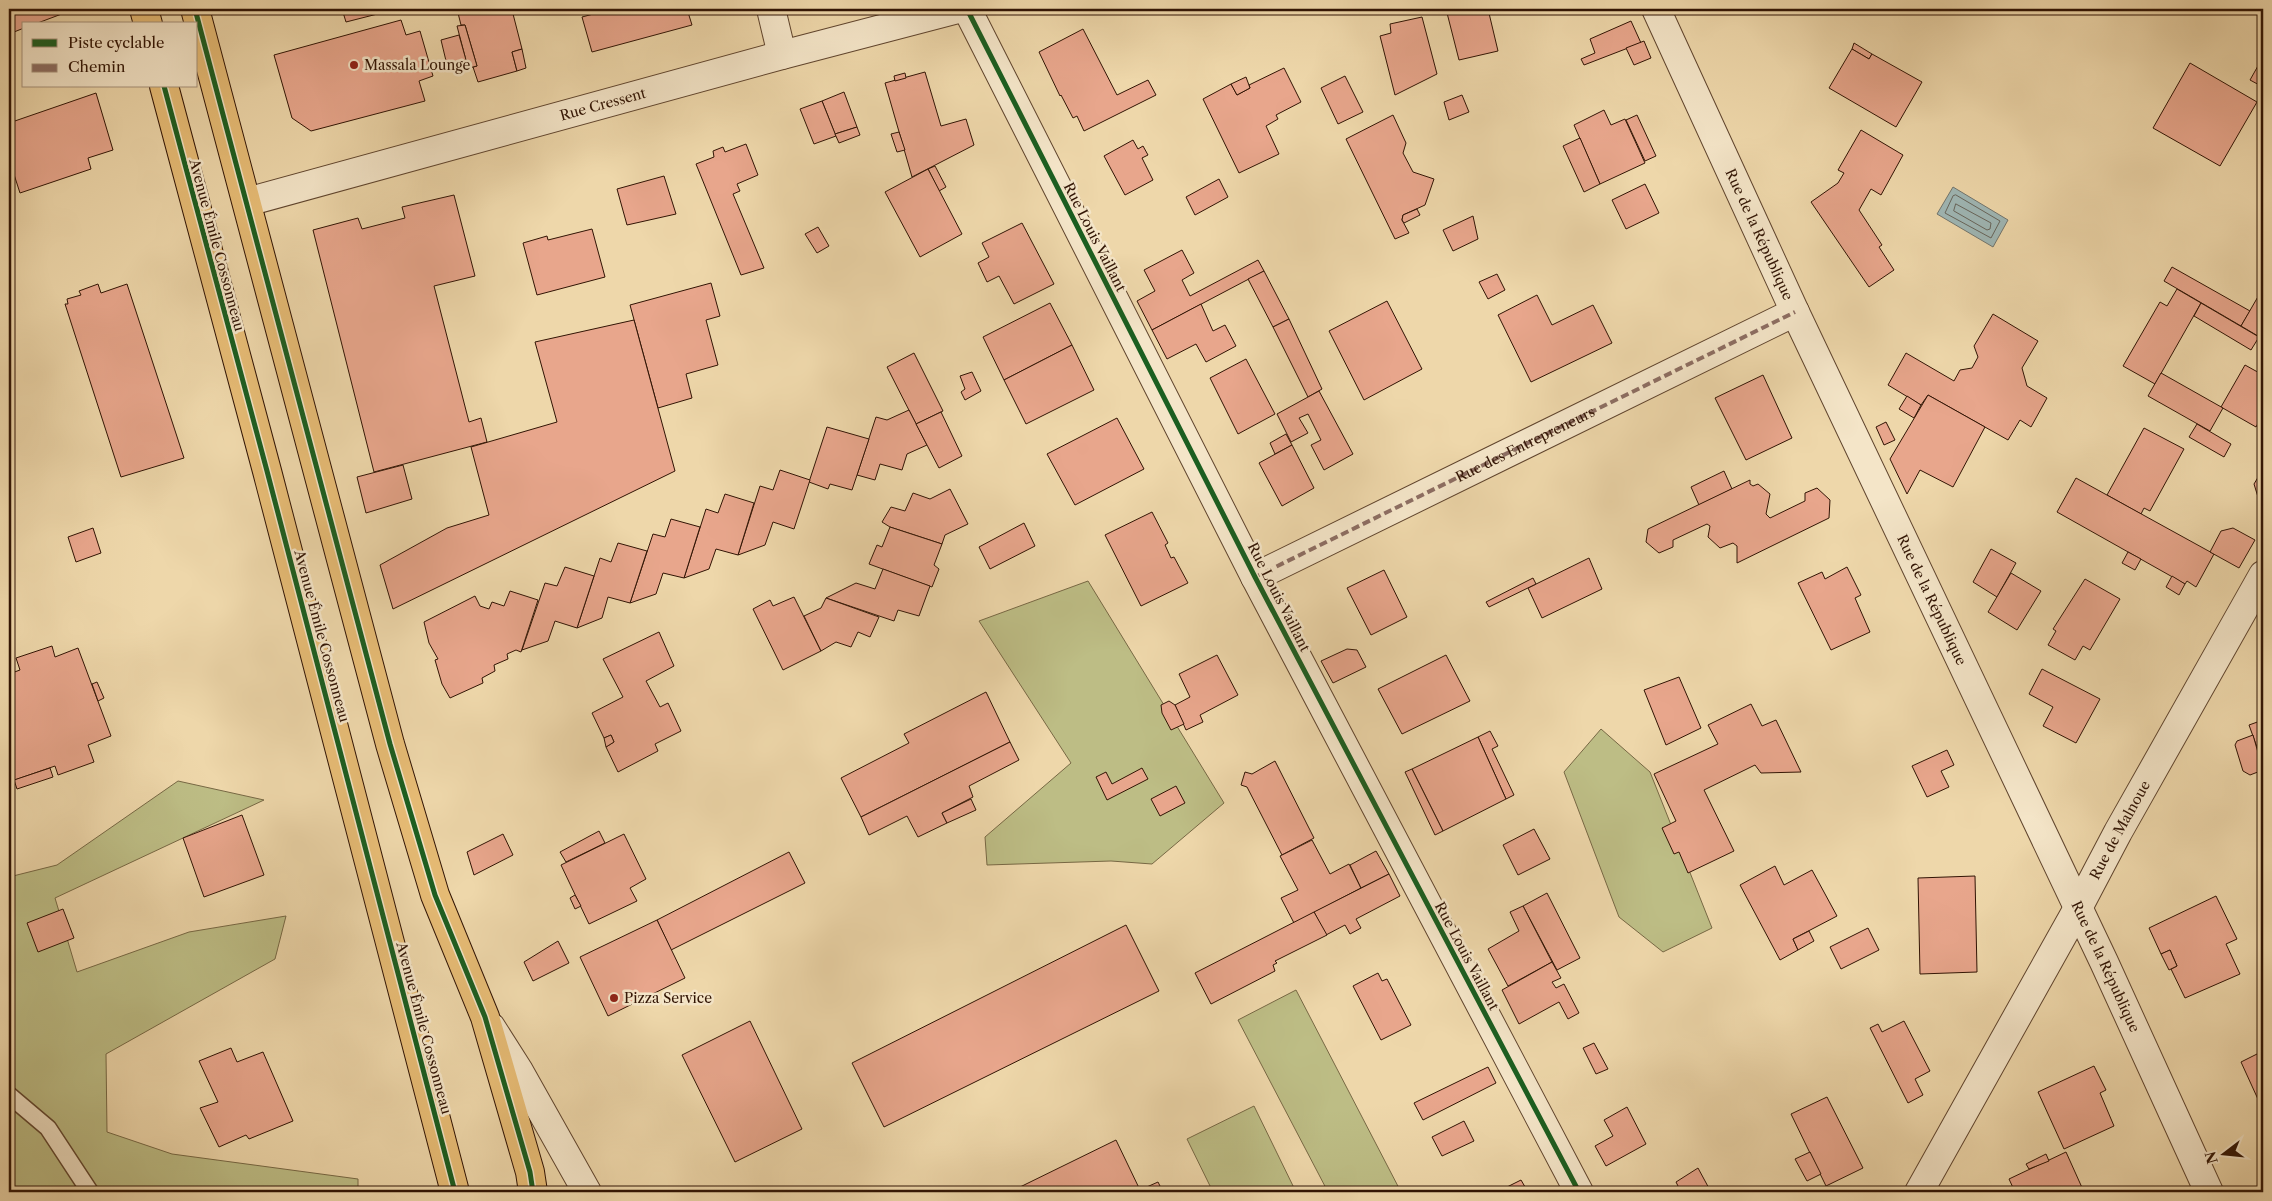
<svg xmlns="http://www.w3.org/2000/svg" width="2272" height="1201" font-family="'Libre Caslon Text',serif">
  <rect width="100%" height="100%" fill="#eed7aa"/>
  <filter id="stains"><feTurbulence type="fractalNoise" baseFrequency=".004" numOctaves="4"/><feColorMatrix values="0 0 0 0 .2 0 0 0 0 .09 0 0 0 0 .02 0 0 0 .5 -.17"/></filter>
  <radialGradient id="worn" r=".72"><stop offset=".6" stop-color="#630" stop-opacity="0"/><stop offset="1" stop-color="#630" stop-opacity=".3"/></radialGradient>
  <g fill="#bdbd85" stroke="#776844">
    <polygon points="1088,581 1224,803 1152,864 1111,861 987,865 985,837 1071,763 979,621"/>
    <polygon points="1601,729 1650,772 1712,928 1663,952 1619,917 1564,772"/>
    <polygon points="178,781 264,800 55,898 77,972 189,932 286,916 275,959 106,1054 107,1132 172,1154 358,1179 358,1192 9,1192 9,877 57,865"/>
    <polygon points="1296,990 1401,1192 1328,1192 1238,1020"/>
    <polygon points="1254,1106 1296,1192 1213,1192 1187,1139"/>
  </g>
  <polygon fill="#9fb7b5" stroke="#73766e" points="1953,187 2008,220 1993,247 1937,214"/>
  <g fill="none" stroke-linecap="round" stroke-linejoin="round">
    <g stroke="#68665c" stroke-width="1">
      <polygon points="1956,195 2000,221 1991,238 1945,213 1953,196"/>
      <polygon points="1956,204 1991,223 1990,229 1987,230 1954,211"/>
    </g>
  </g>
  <g fill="#e8a68c" stroke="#311404">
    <polygon points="9,9 66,9 67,12 35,24 24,24 24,28 9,34"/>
    <polygon points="342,9 397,9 346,22"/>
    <polygon points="457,9 499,9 500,12 512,10 522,49 512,52 517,71 478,82 473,67 477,66 465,25 461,25"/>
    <polygon points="612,9 687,9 692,25 592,52 582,17"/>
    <polygon points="1446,9 1488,9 1498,51 1459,60"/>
    <polygon points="1422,17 1437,74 1395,95 1380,36 1391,33 1390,24"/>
    <polygon points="401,20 406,35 420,31 433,76 419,81 425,101 311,131 292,118 274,55"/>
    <polygon points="1631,21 1641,43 1584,65 1581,59 1595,53 1590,39"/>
    <polygon points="465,25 477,66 473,67 468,68 457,26"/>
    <polygon points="1083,29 1117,95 1148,80 1156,95 1084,131 1077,116 1073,118 1061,95 1060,96 1039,52"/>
    <polygon points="459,35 466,60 447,65 441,40"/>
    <polygon points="1644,41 1651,58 1634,65 1626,48"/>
    <polygon points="1854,43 1872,54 1869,59 1852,49"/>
    <polygon points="522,49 526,68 517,71 512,52"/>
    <polygon points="1852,49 1869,59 1872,54 1922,82 1896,127 1829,88"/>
    <polygon points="2263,57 2263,87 2250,80"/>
    <polygon points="2190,63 2257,102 2220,166 2153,128"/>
    <polygon points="1284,68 1301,102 1276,115 1278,119 1266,126 1279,154 1239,173 1203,99 1231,84 1237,95 1250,88 1249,85"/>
    <polygon points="925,72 941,126 966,119 974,145 912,177 885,83"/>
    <polygon points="905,73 906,78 895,81 894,76"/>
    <polygon points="1345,76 1363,112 1338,124 1321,88"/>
    <polygon points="1246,77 1250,88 1237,95 1231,84"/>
    <polygon points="844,92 857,127 835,134 822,101"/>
    <polygon points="96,93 113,150 88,158 91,169 20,193 9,159 9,123"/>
    <polygon points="1462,95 1469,112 1449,120 1444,102"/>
    <polygon points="822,101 836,136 814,144 800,109"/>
    <polygon points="1604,110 1611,125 1625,119 1645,163 1600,184 1574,125"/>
    <polygon points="1393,115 1406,143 1403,153 1413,172 1434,179 1425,205 1403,215 1402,220 1409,233 1395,239 1346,139"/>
    <polygon points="1637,115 1656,156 1645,161 1626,120"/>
    <polygon points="857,127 860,135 839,143 835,134"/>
    <polygon points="1861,130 1903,155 1881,195 1871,189 1859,210 1882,245 1879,247 1894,270 1869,287 1811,202 1838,183 1844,173 1838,170"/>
    <polygon points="899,132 905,150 897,152 891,134"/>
    <polygon points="1580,138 1600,184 1584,192 1563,146"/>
    <polygon points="1133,140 1138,149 1143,146 1148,155 1142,158 1153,180 1125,195 1104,156"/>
    <polygon points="746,144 758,175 737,184 740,191 733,194 764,268 741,275 696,164 714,157 713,151 723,147 725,152"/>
    <polygon points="935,166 946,187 939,191 928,169"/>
    <polygon points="928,169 962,234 920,257 885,192"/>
    <polygon points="664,176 676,214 627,225 617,189"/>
    <polygon points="1219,179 1228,197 1195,215 1186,197"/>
    <polygon points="1645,184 1659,213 1626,229 1612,200"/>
    <polygon points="454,195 475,276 434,286 469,422 481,418 487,442 374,472 313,230 358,218 362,229 405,218 402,207"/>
    <polygon points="1417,209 1420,215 1404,223 1402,220 1403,215"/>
    <polygon points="1473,216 1478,239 1453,251 1443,230"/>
    <polygon points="1022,223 1054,284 1014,304 999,276 987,282 978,263 989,257 982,243"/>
    <polygon points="818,227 829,246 817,253 805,234"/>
    <polygon points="592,229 605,277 537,295 523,243 547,236 548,240"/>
    <polygon points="1182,250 1194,273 1182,280 1190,296 1258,260 1264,271 1152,330 1137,301 1155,291 1144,270"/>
    <polygon points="2172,267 2250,311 2241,326 2164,281"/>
    <polygon points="1264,271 1289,319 1273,327 1248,279"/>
    <polygon points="1497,274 1505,290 1488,299 1479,282"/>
    <polygon points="711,283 720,316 706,320 718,365 686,374 692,398 658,408 630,305"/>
    <polygon points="98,284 101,293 127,284 184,458 121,477 65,304 68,304 67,299 81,295 79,291"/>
    <polygon points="2263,288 2263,339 2241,326"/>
    <polygon points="2177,289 2201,303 2155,384 2123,366 2160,302 2167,306"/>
    <polygon points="1537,295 1552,325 1593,305 1612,343 1531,382 1498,315"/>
    <polygon points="1387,301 1422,369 1364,400 1329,331"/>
    <polygon points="1050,303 1072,345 1004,380 983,337"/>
    <polygon points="2201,303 2259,337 2251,350 2194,316"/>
    <polygon points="1201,304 1213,331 1225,325 1236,346 1206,362 1196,344 1167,359 1152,330"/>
    <polygon points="1993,314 2038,341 2022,368 2027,386 2047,398 2031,427 2020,420 2008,440 1928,395 1921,405 1888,385 1906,353 1954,381 1960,370 1972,368 1978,357 1974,346"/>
    <polygon points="1289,319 1322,389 1308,397 1273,327"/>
    <polygon points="634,320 675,471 393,609 380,565 447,528 489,515 471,447 557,422 535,342"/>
    <polygon points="1072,345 1094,390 1026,424 1004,380"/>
    <polygon points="914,353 943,411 916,424 887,367"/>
    <polygon points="1246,359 1275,414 1238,434 1210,378"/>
    <polygon points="2245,365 2263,375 2263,414 2256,427 2221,407"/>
    <polygon points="972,372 981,391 965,400 961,392 965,389 960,376"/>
    <polygon points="2161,373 2223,408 2210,431 2148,396"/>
    <polygon points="1763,375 1792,438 1746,460 1715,398"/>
    <polygon points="1319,391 1353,454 1324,470 1311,445 1321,440 1308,414 1299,418 1308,433 1291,442 1277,414"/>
    <polygon points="1928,395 1985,427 1953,487 1920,470 1907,494 1890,459"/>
    <polygon points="1907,396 1921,405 1914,418 1899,409"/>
    <polygon points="909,410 927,445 907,454 902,470 880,464 875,480 857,475 876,417 887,420"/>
    <polygon points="941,412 962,456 939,468 916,424"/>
    <polygon points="1117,418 1144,469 1075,505 1047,454"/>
    <polygon points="1886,422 1895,440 1884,445 1876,427"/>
    <polygon points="2197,424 2231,444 2224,457 2189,437"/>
    <polygon points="827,427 869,439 852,490 830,484 828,489 809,482"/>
    <polygon points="2144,428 2184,449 2150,511 2144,508 2141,514 2107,495"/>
    <polygon points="1286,434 1292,445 1275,454 1270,443"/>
    <polygon points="1292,445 1314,488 1282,506 1259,463"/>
    <polygon points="403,465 412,499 366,513 357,477"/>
    <polygon points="2263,469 2263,500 2258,497 2254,484"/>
    <polygon points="780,470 810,480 794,529 773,522 765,545 738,555 760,486 773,490"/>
    <polygon points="1724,471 1732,489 1699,505 1691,487"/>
    <polygon points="2076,478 2214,554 2196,587 2187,581 2185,584 2057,512"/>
    <polygon points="1750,480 1750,484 1753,486 1758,484 1770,494 1766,514 1770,518 1805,501 1805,493 1817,488 1830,500 1829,518 1737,563 1737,546 1733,543 1720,548 1708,537 1710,526 1707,524 1673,540 1673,547 1659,553 1646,542 1648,529"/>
    <polygon points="950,489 968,524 945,535 942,544 890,527 882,522 891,507 905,511 913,493 930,499"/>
    <polygon points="725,494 754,503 738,555 716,549 709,569 684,578 706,509 718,513"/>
    <polygon points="1152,512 1168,543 1165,545 1171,558 1174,557 1188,583 1141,606 1105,535"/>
    <polygon points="671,519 700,527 684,578 663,573 656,594 630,603 653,534 665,537"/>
    <polygon points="1024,523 1035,546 990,569 979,547"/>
    <polygon points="890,527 942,544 934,565 939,569 932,587 869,564 877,545 882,547"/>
    <polygon points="93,528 101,553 76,562 68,537"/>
    <polygon points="2233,528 2255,540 2239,568 2210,552 2221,531"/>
    <polygon points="618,543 647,551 630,603 608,597 602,618 577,628 600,558 611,562"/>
    <polygon points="1991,549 2016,563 1997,597 1973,582"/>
    <polygon points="2128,552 2141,559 2135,570 2122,563"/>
    <polygon points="1589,558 1602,589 1542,618 1528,588"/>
    <polygon points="565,567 594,576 577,628 555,621 548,641 522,650 545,583 557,586"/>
    <polygon points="1847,567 1861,595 1855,598 1870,632 1831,650 1798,583 1822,572 1825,579"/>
    <polygon points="883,569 930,586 919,616 898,610 894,621 826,598 856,583 875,589"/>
    <polygon points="1384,570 1407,617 1371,635 1347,588"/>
    <polygon points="2011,573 2041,591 2017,630 1988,612"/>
    <polygon points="2172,576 2185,584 2179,595 2166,587"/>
    <polygon points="1533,578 1536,584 1489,607 1486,602"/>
    <polygon points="2085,579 2120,599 2090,650 2083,646 2075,660 2048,645 2056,631 2053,629"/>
    <polygon points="510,591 538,600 521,652 516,650 507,654 508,659 494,665 495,671 482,678 483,683 450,698 442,684 435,660 438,659 429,643 424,622 475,596 480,606 489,609 492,602 504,606"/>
    <polygon points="794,597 821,651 783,670 753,609 770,600 773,606"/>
    <polygon points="826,598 879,617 870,637 858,632 851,647 836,642 821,651 804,616 821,608"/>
    <polygon points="659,632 674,666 646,681 660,707 668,703 681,731 655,744 658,751 618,772 606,747 614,742 611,735 604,738 592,713 623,697 603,659"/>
    <polygon points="52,646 55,657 78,648 111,736 88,745 94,762 58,775 55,766 9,782 9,674 20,670 16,658"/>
    <polygon points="1347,649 1357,650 1366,667 1333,683 1321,661"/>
    <polygon points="1217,655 1238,695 1200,715 1203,722 1186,730 1175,705 1190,697 1179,674"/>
    <polygon points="1446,655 1470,701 1402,734 1378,689"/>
    <polygon points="11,660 13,672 9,674 9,661"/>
    <polygon points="2042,669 2100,699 2076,743 2043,726 2053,707 2029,694"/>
    <polygon points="1679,677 1701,728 1666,745 1644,690"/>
    <polygon points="97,682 104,698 98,701 92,684"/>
    <polygon points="986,692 1010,742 861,817 841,778 909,743 904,734"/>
    <polygon points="1169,701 1175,705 1184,724 1171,730 1162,713 1161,705"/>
    <polygon points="1751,704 1762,726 1776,720 1801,772 1761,773 1755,765 1704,790 1734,851 1688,873 1679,852 1674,854 1662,828 1676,821 1654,774 1718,744 1708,725"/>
    <polygon points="2263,720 2263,764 2249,725"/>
    <polygon points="1490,731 1498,746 1492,749 1514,795 1506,799 1478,737"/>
    <polygon points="611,735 614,742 606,747 604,738"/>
    <polygon points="2253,735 2263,770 2250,775 2243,771 2235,745 2237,741"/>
    <polygon points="1478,737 1506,799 1443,831 1412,769"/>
    <polygon points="1010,742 1019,760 969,786 973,797 942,813 947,823 918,837 907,816 869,835 861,817"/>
    <polygon points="1947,750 1954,765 1941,771 1949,787 1927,797 1912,766"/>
    <polygon points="1275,761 1314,838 1282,855 1247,787 1241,785 1245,772 1252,774"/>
    <polygon points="50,768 53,777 17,789 14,780"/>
    <polygon points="1142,768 1148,779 1107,800 1096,777 1106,772 1112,784"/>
    <polygon points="1412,769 1443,831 1435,835 1405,772"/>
    <polygon points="1176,786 1185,803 1160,816 1151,799"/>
    <polygon points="971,799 976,810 947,823 942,813"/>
    <polygon points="242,815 264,875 204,897 183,838"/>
    <polygon points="1534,829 1550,859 1518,875 1503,845"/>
    <polygon points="599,831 605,843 566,862 560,852"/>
    <polygon points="503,834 513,855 474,875 467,852"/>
    <polygon points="624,834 646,879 630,888 637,901 589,924 561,865"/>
    <polygon points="1312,840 1330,874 1349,864 1361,888 1294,923 1281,898 1298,890 1280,856"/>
    <polygon points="1376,851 1389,874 1361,888 1350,865"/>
    <polygon points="789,852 805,883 671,950 657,920"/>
    <polygon points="1775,866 1784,885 1812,870 1837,916 1793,939 1798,950 1780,960 1740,885"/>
    <polygon points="1389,874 1400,896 1356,919 1361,928 1350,934 1345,925 1326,935 1314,912"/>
    <polygon points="1975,876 1977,972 1920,974 1918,878"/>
    <polygon points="1547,893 1580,958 1557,970 1523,906"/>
    <polygon points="575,895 581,906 575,909 570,898"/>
    <polygon points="2216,896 2237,939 2226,944 2240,974 2185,998 2171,969 2177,966 2170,950 2161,954 2149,928"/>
    <polygon points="1523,906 1552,962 1508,986 1488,949 1519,931 1510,912"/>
    <polygon points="63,909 74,938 38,952 27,923"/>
    <polygon points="1314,912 1327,935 1275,961 1277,963 1273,965 1275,971 1211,1004 1195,973"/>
    <polygon points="657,920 685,978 608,1016 580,957"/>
    <polygon points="1126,925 1159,991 884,1127 852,1063"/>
    <polygon points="1868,928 1879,950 1841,969 1830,947"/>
    <polygon points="1809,931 1814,941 1798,950 1793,939"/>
    <polygon points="558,941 569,963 533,981 524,962"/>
    <polygon points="2170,950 2177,966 2169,970 2161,954"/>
    <polygon points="1552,962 1561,978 1552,982 1556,988 1564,984 1579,1013 1568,1019 1559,1002 1519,1024 1502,990"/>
    <polygon points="1378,973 1382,981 1387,979 1411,1025 1381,1040 1353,986"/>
    <polygon points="750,1021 802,1129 735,1162 682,1055"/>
    <polygon points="1904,1021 1930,1071 1915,1079 1923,1095 1908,1103 1870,1028 1878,1024 1882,1032"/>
    <polygon points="1594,1043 1608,1069 1596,1074 1583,1048"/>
    <polygon points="231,1048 237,1062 263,1052 293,1121 249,1139 246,1135 219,1147 200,1108 218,1102 199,1061"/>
    <polygon points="2263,1051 2263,1120 2258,1110 2262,1108 2241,1062"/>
    <polygon points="2094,1066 2106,1090 2100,1093 2114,1126 2064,1149 2038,1092"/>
    <polygon points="1488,1067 1496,1083 1423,1120 1414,1103"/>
    <polygon points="1827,1097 1863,1168 1826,1186 1791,1114"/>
    <polygon points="1627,1107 1646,1144 1606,1166 1595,1146 1613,1136 1604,1120"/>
    <polygon points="1464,1121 1474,1141 1442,1156 1432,1137"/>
    <polygon points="1116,1140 1140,1190 1158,1182 1163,1192 1023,1192 1020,1187"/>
    <polygon points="1810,1152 1821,1174 1807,1181 1795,1159"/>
    <polygon points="2066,1152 2084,1192 2015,1192 2009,1179"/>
    <polygon points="2046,1154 2049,1161 2029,1169 2026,1164"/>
    <polygon points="1698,1168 1711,1192 1681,1192 1676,1182"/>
    <polygon points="1521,1180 1528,1192 1497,1192"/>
  </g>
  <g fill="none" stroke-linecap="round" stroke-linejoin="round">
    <defs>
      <polyline id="service" points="9,1095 48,1128 90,1192"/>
      <g id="minor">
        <polyline points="771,9 782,55"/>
        <polyline points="967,9 1255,577 1579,1192"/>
        <path id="s1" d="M1656,9l139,303 309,650 105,230"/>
        <path id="s2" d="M247,202l535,-147 176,-46"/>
        <path id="s3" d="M1255,577l540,-265"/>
        <path id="s4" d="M1919,1192l159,-284 40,-76 145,-257"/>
      </g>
      <polyline id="tertiary" points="491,1027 519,1071 587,1192"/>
      <g id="primary">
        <polyline points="144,9 148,24"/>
        <polyline points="195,9 390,744 435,895 485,1017 530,1172 533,1192"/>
        <polyline points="164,86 267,471 455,1192"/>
      </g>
    </defs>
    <use href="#service" stroke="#60452e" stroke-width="19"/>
    <use href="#minor" stroke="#60452e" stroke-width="30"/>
    <use href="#tertiary" stroke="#60452e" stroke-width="30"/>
    <use href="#primary" stroke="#311404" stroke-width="30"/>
    <use href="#service" stroke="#f4e5c8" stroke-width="16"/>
    <use href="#minor" stroke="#f4e5c8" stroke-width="28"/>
    <use href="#tertiary" stroke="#f4e5c8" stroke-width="28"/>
    <use href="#primary" stroke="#e7bc75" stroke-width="28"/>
    <polyline stroke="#8d6e63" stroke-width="4" stroke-dasharray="8 4" stroke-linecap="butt" points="1255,577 1795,312"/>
    <defs>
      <g id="cycleway">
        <polyline points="195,9 390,744 435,895 485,1017 530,1172 533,1192"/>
        <polyline points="967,9 1255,577 1579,1192"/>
        <polyline points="164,86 267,471 455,1192"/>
      </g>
    </defs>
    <use href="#cycleway" stroke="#f4e5c8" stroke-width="8"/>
    <use href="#cycleway" stroke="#1b5e20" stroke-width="5"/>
  </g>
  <g fill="#8f2418" stroke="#f4e5c8" stroke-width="2">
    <circle cx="354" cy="65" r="5"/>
    <circle cx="614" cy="998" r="5"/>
  </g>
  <g text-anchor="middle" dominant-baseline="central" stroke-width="5" stroke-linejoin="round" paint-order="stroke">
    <g font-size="14" fill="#311404" stroke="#f4e5c8" text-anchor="start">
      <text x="364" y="65">Massala Lounge</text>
      <text x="624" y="998">Pizza Service</text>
    </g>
    <g font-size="14" fill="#311404" stroke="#f4e5c8">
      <text stroke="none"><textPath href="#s2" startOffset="369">Rue Cressent</textPath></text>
      <text stroke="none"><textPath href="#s1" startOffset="248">Rue de la République</textPath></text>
      <text transform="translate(1095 237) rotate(63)">Rue Louis Vaillant</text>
      <text transform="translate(217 245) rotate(75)">Avenue Émile Cossonneau</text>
      <text stroke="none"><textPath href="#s3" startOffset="301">Rue des Entrepreneurs</textPath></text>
      <text transform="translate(1279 597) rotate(63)">Rue Louis Vaillant</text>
      <text stroke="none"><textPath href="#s1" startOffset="652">Rue de la République</textPath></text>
      <text transform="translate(322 636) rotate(75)">Avenue Émile Cossonneau</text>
      <text stroke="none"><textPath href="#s4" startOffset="414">Rue de Malnoue</textPath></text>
      <text transform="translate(1467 956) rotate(62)">Rue Louis Vaillant</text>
      <text stroke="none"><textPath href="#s1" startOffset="1058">Rue de la République</textPath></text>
      <text transform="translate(424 1028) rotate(75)">Avenue Émile Cossonneau</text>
    </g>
  </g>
  <rect width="2272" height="1201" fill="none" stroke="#eed7aa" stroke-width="30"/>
  <rect x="10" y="10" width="2252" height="1181" fill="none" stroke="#311404" stroke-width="2.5"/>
  <rect x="15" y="15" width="2242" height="1171" fill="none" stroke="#311404"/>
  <rect x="22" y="22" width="175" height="65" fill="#f4e5c8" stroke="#a6917a"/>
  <rect x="32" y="39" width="25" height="8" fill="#1b5e20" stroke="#a6917a"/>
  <text x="68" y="48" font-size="15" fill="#311404">Piste cyclable</text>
  <rect x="32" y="64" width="25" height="8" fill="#8d6e63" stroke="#a6917a"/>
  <text x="68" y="72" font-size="15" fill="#311404">Chemin</text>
  <g transform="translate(2224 1154) rotate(254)" stroke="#f4e5c8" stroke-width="4" paint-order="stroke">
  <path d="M0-4L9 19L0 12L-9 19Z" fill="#311404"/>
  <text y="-8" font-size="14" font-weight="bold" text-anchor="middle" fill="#311404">N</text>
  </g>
  <rect width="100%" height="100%" filter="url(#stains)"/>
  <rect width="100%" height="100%" fill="url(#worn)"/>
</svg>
